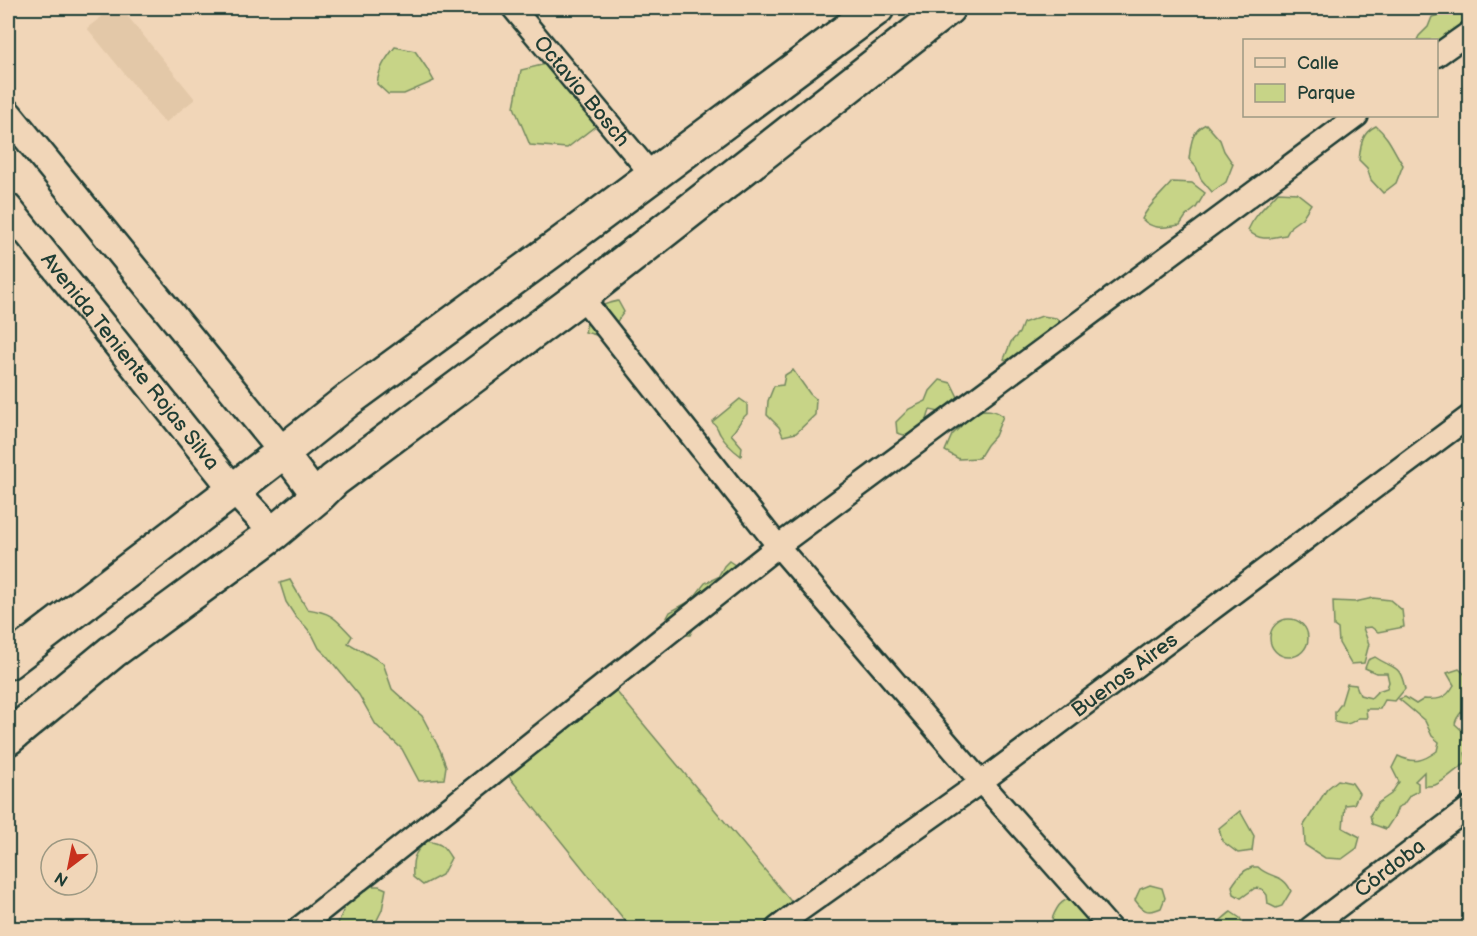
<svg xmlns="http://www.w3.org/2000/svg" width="1477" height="936" font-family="'Balsamiq Sans',sans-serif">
  <rect width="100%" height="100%" fill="#f1d6b8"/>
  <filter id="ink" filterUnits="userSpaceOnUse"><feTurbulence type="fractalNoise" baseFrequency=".0167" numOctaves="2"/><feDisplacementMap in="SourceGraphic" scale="12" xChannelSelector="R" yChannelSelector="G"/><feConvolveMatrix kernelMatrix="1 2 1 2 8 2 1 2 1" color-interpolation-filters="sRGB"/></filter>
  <g filter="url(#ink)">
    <polygon fill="#e3c8a8" points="113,8 121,8 195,99 165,123 87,28"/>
    <g fill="#c7d487" stroke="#73885e" stroke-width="1.5">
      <polygon points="1451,11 1465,14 1469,17 1468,26 1437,59 1436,40 1417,40 1419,36 1428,27 1432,17"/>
      <path d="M395,47l20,4 11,16 8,14 -30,13h-16l-11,-10c2,-16 8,-24 18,-37z"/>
      <polygon points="546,64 566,77 598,124 567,148 530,145 514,107 521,70"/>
      <path d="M1206,124l14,16 4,11 9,13 -7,18 -14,10 -11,-13 -5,-12 -7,-8c2,-15 2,-28 17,-35z"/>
      <path d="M1376,126c14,12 17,24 27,39l-7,18 -13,10 -12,-13 -4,-12 -8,-8c2,-15 2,-27 17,-34z"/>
      <path d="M1172,182l20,1 13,10 -9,15 -10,8 -6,9c-15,2 -26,6 -38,-6 7,-15 20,-25 30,-37z"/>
      <path d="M1278,192l19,1 14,11 -9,14 -11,8 -5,9c-15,3 -27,7 -38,-5 7,-16 19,-25 30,-38z"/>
      <path d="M618,301l6,11 -20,27 -8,-4 -11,-3 4,-19c9,-7 18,-10 29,-12z"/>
      <polygon points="1042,316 1056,318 1062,323 1019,366 1004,359 1011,342 1019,333 1023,323"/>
      <polygon points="793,370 810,394 816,399 815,415 796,433 783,436 779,427 767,415 768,401 774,386 783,385 785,375"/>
      <polygon points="940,380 951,383 958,397 954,409 945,413 930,410 924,429 914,438 897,433 896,422 909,409 926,401 930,391"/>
      <path d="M740,399l7,5v10c-9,7 -8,13 -16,20l11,13 -1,9c-8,-6 -16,-13 -21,-22 -3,-5 -2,-8 -8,-12z"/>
      <path d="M983,410c9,0 14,1 20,6l-8,20 -8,9 -8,13 -20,1 -14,-8 7,-16 9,-9 4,-10z"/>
      <polygon points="729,561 735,565 733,582 701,614 690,635 680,635 662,627 670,612 692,600 705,583 718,577 724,566"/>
      <path d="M290,580l17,29c26,4 28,9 45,27l-4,7 35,20 9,26 30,27 18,34 6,16 -2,13 -25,2 -17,-32 -26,-24 -17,-30 -32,-39 -8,-8 -6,-12 -7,-9 -11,-11 -9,-14 -6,-19z"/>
      <polygon points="1373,598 1390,600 1402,610 1404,627 1378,632 1371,627 1363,628 1369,644 1364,663 1351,664 1339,643 1338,629 1334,626 1333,601 1355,602"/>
      <circle cx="1289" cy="638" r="19"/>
      <path d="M1375,657c19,13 25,6 30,32l-10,12 -10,-1 -5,9h-14l1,9h-9c-8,7 -13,7 -23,4v-10l6,-8 6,-20 9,1 4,10 11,3 7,-7 9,-3 2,-6 -2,-9h-11l-11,-5 3,-8z"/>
      <path d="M1459,669l10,9c1,8 2,18 -1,25 -4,8 -12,12 -13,21l14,13v13l-4,3 2,10c-12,6 -20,17 -32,22 -3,1 -7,1 -11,1v-14l-9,9 3,2v8l-8,4 -7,10 -5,2 -4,10 -8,12 -14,-5 -2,-9 8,-12 13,-9 8,-12 -7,-14 6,-12c17,8 25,5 39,-5l2,-9 -7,-6 -7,-15 -26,-22 6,-2 11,7 8,-5c15,1 22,0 30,-14l-7,-12z"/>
      <polygon points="616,691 799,911 774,928 631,928 506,773"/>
      <polygon points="1338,780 1352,783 1359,793 1354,804 1345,805 1343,828 1360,837 1357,848 1342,859 1325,858 1305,845 1304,825 1327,789"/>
      <polygon points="1240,811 1254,836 1252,851 1238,853 1222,841 1219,828"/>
      <path d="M427,841c15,3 16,4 24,17l-9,17 -19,10 -10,-8c-1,-17 0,-24 14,-36z"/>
      <path d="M1252,867h6c12,12 25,6 33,24l-9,15 -6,2 -8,-4 -1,-9 -5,-6 -7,-1 -14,10 -7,-4 -2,-8c6,-9 10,-15 20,-19z"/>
      <path d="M1150,885l12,3 3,10 -4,10c-14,6 -18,3 -26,-8l5,-11z"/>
      <path d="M371,886h8l7,3 -4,21 -9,18h-36c2,-11 9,-20 11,-32l17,-9z"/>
      <path d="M1087,893l18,9 6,14 -3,12h-51l-5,-9c8,-21 14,-19 35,-26z"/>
      <path d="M1231,912l9,6 5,10h-35c8,-3 13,-11 21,-16z"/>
    </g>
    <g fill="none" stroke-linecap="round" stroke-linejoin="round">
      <defs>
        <g id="minor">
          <path id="s1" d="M513,8l139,167"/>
          <polyline points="1436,56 1470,32"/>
          <polyline points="581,296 778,546 981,782 1110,928"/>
          <polyline points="299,928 778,546 1357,116"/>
          <path id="s2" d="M777,928l22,-17 182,-129 489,-366"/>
          <path id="s3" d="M1310,928l160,-121"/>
        </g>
        <g id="tertiary">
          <polyline points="8,114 283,452 317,497"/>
          <path id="s4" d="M8,208l225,281 41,44"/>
        </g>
        <g id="trunk">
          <polyline points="8,662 283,452 348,400 558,246 877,8"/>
          <polyline points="8,738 112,652 274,533 317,497 334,480 581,296 948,8"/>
        </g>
      </defs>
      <use href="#minor" stroke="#1f3d34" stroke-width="26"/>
      <use href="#tertiary" stroke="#1f3d34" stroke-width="32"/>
      <use href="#trunk" stroke="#1f3d34" stroke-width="38"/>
      <use href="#minor" stroke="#f1d6b8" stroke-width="21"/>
      <use href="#tertiary" stroke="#f1d6b8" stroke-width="27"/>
      <use href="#trunk" stroke="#f1d6b8" stroke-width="33"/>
    </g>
  </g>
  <g text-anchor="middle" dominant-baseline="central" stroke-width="6" stroke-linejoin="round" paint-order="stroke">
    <g font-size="21" fill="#1f3d34" stroke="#f1d6b8">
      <text stroke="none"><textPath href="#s1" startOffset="108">Octavio Bosch</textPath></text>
      <text stroke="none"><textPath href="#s4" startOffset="196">Avenida Teniente Rojas Silva</textPath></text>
      <text stroke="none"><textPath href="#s2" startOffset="430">Buenos Aires</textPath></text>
      <text stroke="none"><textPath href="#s3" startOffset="100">Córdoba</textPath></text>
    </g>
  </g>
  <rect width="1477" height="936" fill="none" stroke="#f1d6b8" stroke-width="30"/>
  <rect x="15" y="15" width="1447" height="906" fill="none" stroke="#1f3d34" stroke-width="2" filter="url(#ink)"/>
  <rect x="1243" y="39" width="195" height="78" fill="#f1d6b8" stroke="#9d9983" stroke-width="1.5"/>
  <rect x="1255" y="58" width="30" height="9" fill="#f1d6b8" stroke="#9d9983" stroke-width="1.5"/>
  <text x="1297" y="69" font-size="18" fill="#1f3d34">Calle</text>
  <rect x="1255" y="84" width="30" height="18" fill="#c7d487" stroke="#9d9983" stroke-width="1.5"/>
  <text x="1297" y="99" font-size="18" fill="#1f3d34">Parque</text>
  <g transform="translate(69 867) rotate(212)"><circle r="28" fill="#f1d6b8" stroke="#9d9983" stroke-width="1.5"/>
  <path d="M0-4.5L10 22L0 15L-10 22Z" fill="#c8321e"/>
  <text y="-9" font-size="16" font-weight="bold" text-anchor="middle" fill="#1f3d34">N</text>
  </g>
</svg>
